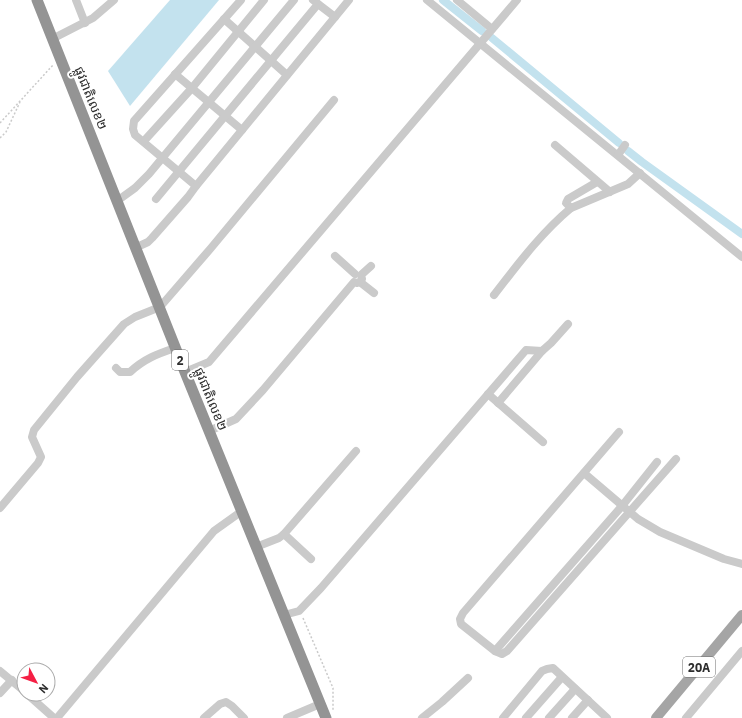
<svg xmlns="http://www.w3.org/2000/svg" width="742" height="718" font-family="'IBM Plex Sans','Noto Sans Khmer',sans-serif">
  <rect width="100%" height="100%" fill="#fff"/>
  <polygon fill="#c3e2ee" points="170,0 219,0 130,106 108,71"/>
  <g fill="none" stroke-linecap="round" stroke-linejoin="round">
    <g stroke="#c3e2ee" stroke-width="8">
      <polyline points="443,0 482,31"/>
      <polyline points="492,38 619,143"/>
      <polyline points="628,151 642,162 742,234"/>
    </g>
    <g stroke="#cacaca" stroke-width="1.5" stroke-dasharray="2 2" stroke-linecap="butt">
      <polyline points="0,123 53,65"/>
      <polyline points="0,138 6,132 20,102"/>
      <polyline points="303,618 333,688 333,710"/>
    </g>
    <g stroke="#cacaca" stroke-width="8">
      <polyline points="76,0 85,23"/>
      <polyline points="241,0 134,121 133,129 135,135 196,186 349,0"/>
      <polyline points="427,0 742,257"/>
      <polyline points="457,0 492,29"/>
      <polyline points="318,4 335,17"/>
      <polyline points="224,19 287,75"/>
      <polyline points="52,39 93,18 114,0"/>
      <polyline points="175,74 242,130"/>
      <polyline points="144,141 192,88 264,0"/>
      <polyline points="555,145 610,192"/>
      <polyline points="618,155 625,145"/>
      <polyline points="156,199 318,4 313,0"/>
      <polyline points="117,201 135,188 149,174 294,0"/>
      <polyline points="571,208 566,203 568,199 597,182"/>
      <polyline points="135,248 148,242 152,238 188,197 196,186"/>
      <polyline points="335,256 355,274"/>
      <polyline points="360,282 374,293"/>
      <path d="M494,295c24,-31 47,-62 77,-87l57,-24 12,-11"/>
      <path d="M116,368l4,4h10c14,-13 27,-18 45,-24"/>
      <polyline points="185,372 209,362 517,0"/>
      <polyline points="488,394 543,442"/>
      <polyline points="498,403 542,351"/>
      <polyline points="209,431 236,419 263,390 354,282 357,283 360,282 362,279 361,275 371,266"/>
      <polyline points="619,432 463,613 460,619 461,624 495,651 502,654 507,651 676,459"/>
      <polyline points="584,473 638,519 660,532 724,559 742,564"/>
      <polyline points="0,508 38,463 41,457 32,437 34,430 77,377 124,324 135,317 160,307 211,248 334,100"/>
      <polyline points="284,534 311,559"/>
      <polyline points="256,547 279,538 284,534 356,451"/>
      <polyline points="284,615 299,611 321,588 526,350 542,351 551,343 568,324"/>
      <polyline points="495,651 622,506 657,462"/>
      <polyline points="0,671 24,691"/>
      <polyline points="0,693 12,680"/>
      <polyline points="27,694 54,718"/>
      <polyline points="57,718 214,531 242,511"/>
      <polyline points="204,718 220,704 226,702 232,706 244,718"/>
      <polyline points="287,718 320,704"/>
      <polyline points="422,718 442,702 468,678"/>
      <polyline points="503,718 542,671 547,669 553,668 607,718"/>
      <polyline points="526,718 562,677"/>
      <polyline points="549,718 575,689"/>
      <polyline points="572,718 588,700"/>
      <polyline points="686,718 742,651"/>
    </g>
    <polyline stroke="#a5a5a5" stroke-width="10" points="656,718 742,615"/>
    <polyline stroke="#949494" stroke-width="11" points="37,0 185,372 326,718"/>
  </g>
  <g text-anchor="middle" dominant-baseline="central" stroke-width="4" stroke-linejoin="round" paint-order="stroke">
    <g fill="#fff" stroke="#6c6c6c" stroke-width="1">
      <rect x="172" y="350" width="16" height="20" rx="3"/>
      <rect x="683" y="657" width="32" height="20" rx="3"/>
    </g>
    <g font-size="12" font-weight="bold" fill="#2d2d2d">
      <text x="180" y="360">2</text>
      <text x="699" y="667">20A</text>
    </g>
    <g font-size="13" fill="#2d2d2d" stroke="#fff">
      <text transform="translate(91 98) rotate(68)">ផ្លូវជាតិលេខ២</text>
      <text transform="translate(211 399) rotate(68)">ផ្លូវជាតិលេខ២</text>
    </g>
  </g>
  <g transform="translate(36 682) rotate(131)"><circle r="19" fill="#ffffff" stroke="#ababab"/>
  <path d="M0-3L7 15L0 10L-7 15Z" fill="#f51f44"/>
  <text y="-6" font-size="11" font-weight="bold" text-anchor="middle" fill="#2d2d2d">N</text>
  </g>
</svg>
